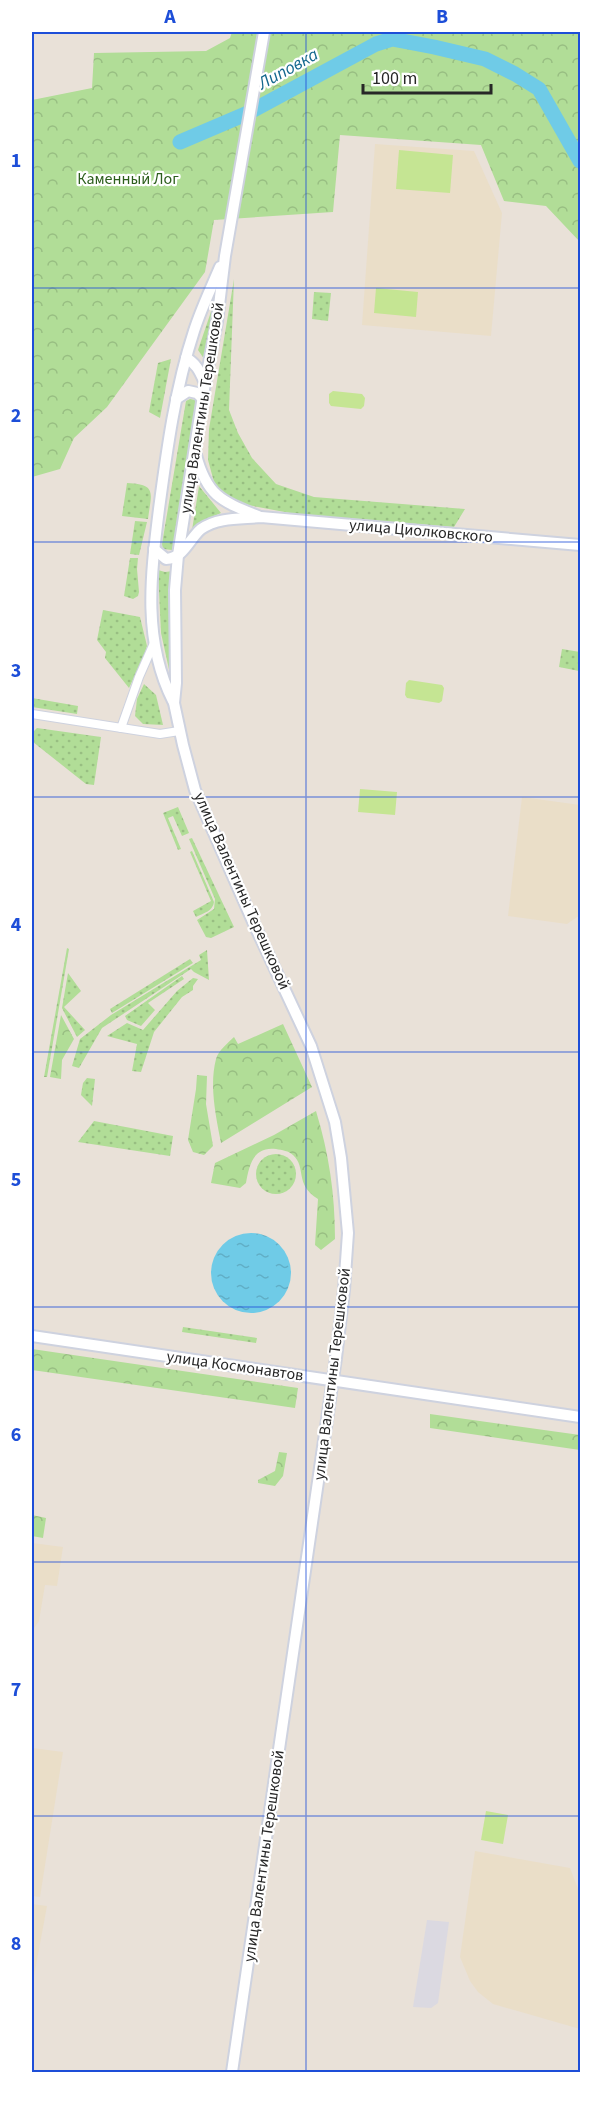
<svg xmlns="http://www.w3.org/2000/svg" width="612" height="2104" font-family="'Source Sans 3',sans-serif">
  <defs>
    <pattern id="grass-dots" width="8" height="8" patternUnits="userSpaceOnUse" patternTransform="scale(1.5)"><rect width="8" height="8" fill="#b1dd97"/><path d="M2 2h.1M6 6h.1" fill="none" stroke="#98be82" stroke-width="1.8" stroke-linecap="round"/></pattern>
    <pattern id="forest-crowns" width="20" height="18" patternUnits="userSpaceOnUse" patternTransform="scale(1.5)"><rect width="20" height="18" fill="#b1dd97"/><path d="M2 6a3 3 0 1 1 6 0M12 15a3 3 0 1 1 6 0" fill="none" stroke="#98be82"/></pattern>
    <pattern id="water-ripples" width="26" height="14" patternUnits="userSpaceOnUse" patternTransform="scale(1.5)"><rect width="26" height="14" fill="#6fcbe7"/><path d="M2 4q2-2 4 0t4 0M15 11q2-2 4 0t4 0" fill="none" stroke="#60aec6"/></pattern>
  </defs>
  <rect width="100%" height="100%" fill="#e9e1d8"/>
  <polygon fill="#dbd9e1" points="427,1920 449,1922 438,2003 431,2008 413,2007"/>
  <g fill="#eadec8">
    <polygon points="375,144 474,151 502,213 491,336 362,325"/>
    <polygon points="522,797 580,805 580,915 567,924 508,916"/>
    <polygon points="32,1543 63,1547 57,1586 45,1585 39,1621 32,1631"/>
    <polygon points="32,1748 63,1752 40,1897 32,1896"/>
    <polygon points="475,1851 570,1868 580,1894 580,2029 493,2004 478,1992 470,1981 460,1957"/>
    <polygon points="32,1904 47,1906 32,1987"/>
  </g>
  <g fill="url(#grass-dots)">
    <polygon points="234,279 229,410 238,433 252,458 276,484 314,497 465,509 454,527 295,514 237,503 221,493 214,482 208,460 209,429"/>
    <polygon points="314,292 331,293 328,321 312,319"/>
    <polygon points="217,294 207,363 198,350"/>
    <polygon points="171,359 160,418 149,412 158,363"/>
    <polygon points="190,399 195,400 197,404 174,542 172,550 163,549 162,544 186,401"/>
    <path d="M127,483c31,1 24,11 21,36l-26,-3z"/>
    <polygon points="199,486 221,513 207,519 192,530"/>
    <polygon points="135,521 147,522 139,555 130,554"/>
    <polygon points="130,558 138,558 137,569 139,592 138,596 133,599 124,596"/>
    <polygon points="158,570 165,572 173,571 169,637 172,683 161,633"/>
    <polygon points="103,610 140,617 147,646 143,659 129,688 105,658 106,652 97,640"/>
    <polygon points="562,649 580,652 579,671 559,667"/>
    <polygon points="144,684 156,695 163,725 143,724 135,716 137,699"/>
    <polygon points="32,698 78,706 77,714 32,707"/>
    <polygon points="37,728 101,737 94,785 86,784 33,742 32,733"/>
    <polygon points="178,807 189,833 182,836 173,816 168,818 181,849 178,850 163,813"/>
    <polygon points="192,838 234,927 211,938 206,937 197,920 214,909 215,899 189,839"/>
    <path d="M192,851l22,51c-1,9 -10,11 -18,15l-3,-6 18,-10 -21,-49z"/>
    <polygon points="67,948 69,949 47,1077 44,1077"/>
    <polygon points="207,950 209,980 194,972 191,969 102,1028 79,1068 72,1066 80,1039 111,1015 201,960 199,955"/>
    <polygon points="190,959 193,963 112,1013 110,1009"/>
    <polygon points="68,973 81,991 64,1007 85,1030 77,1037 62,1008"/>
    <polygon points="182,976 184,979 148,1003 155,1010 141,1026 127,1020 125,1016"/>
    <polygon points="193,978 198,979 193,986 193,990 182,997 154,1032 141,1072 132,1071 137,1044 107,1036 127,1023 143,1030 177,991"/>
    <polygon points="87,1078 95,1079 92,1106 81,1095 83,1083"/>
    <polygon points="94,1121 173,1136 170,1156 78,1142"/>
    <circle cx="276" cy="1174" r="20"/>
    <polygon points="183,1327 257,1338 256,1343 182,1332"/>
  </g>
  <g fill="url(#forest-crowns)">
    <polygon points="232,32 580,32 580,242 546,206 504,201 481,145 340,135 333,212 214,220 205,272 107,407 74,438 60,469 32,477 32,100 92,88 94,53 206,51 230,38"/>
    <polygon points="61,1015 74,1039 62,1060 61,1079 50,1077"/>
    <path d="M283,1024l29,63 -91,56c-5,-26 -12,-57 -5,-84 2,-8 12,-16 18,-22l4,7z"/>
    <polygon points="197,1075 207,1076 206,1104 213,1146 204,1155 193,1152 188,1140 196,1089"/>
    <path d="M316,1111c13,43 19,83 19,128l-14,11 -6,-5 3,-46c-24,-15 -11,-31 -25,-44 -4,-4 -11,-5 -17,-6 -23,-3 -27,17 -30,34l-6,5 -29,-5 4,-20 59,-28z"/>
    <polygon points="32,1349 298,1388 295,1408 32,1370"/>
    <polygon points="430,1414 580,1435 580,1450 430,1428"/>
    <polygon points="279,1452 287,1453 283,1476 275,1486 258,1483 258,1480 275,1471"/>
    <polygon points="32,1515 46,1518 43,1538 32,1536"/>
  </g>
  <g fill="#c5e593">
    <polygon points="399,150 453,155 450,193 396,189"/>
    <polygon points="376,288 418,292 416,317 374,313"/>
    <polygon points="333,391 362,394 365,398 364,406 361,409 331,406 329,403 329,394"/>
    <polygon points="409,680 442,685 444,688 442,701 439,703 407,698 405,695 406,683"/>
    <polygon points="360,789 397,792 395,815 358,812"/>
    <polygon points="486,1811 508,1815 503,1844 481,1840"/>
  </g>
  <circle fill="url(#water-ripples)" cx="251" cy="1273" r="40"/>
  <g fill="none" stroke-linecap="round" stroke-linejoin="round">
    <polyline stroke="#6fcbe7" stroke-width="15" points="180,142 248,113 376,44 392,39 434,47 485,59 515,74 539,89 580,161"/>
    <defs>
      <g id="street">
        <polyline points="32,714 160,734 179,731"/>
        <polyline points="121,728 139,677 154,643"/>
      </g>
      <g id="secondary">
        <path d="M186,358c11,6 14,14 19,25"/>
        <polyline points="176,399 188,391 197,393 203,399"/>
        <path d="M196,455c11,41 25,46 62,61"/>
        <path d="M154,549l12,10c18,-1 23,-20 35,-30 17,-12 40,-10 60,-12l319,28"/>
        <path d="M173,701c-31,-61 -22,-127 -14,-192 8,-60 16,-120 35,-178 7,-22 17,-43 26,-64"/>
        <polyline points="32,1336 580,1417"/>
        <polyline points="232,2072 336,1358 344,1290 348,1233 341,1158 335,1122 311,1046 254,924 195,790 183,745 174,703 176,683 175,590 178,555 205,383 217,322 225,256 264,32"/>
      </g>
    </defs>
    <use href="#street" stroke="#ced2df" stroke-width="10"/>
    <use href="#secondary" stroke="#ced2df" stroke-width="14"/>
    <use href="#street" stroke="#fff" stroke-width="8"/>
    <use href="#secondary" stroke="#fff" stroke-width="10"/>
  </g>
  <path fill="none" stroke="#1d4ed8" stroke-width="1.5" stroke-opacity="0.55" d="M306,32v2040M32,288h548M32,542h548M32,797h548M32,1052h548M32,1307h548M32,1562h548M32,1816h548"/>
  <g text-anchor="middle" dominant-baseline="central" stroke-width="4.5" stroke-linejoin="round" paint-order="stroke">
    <g font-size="16" fill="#2c5e1c" stroke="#fff">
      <text x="128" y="179">Каменный Лог</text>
    </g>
    <g font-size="16" fill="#272727" stroke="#fff">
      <text transform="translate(202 408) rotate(-81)">улица Валентины Терешковой</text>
      <text transform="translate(421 531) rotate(5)">улица Циолковского</text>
      <text transform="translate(242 891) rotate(66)">улица Валентины Терешковой</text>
      <text transform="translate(235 1366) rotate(8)">улица Космонавтов</text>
      <text transform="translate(332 1374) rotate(-83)">улица Валентины Терешковой</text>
      <text transform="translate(264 1856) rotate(-82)">улица Валентины Терешковой</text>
    </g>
    <g font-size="18" font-style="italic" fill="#14688e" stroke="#fff">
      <text transform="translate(288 69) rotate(-29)">Липовка</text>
    </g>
  </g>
  <rect width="612" height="2104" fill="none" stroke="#ffffff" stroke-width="66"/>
  <path d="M363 84v9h128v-9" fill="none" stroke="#272727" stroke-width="3"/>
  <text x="372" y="84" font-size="18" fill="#272727" stroke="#ffffff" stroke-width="4.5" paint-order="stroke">100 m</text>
  <rect x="33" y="33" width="546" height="2038" fill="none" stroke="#1d4ed8" stroke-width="2"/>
  <g font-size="20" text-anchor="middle" font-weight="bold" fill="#1d4ed8">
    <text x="170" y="23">A</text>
    <text x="442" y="23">B</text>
    <text x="16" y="167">1</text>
    <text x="16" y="422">2</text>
    <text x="16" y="677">3</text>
    <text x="16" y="931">4</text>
    <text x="16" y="1186">5</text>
    <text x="16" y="1441">6</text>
    <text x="16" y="1696">7</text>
    <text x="16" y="1950">8</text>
  </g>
</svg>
